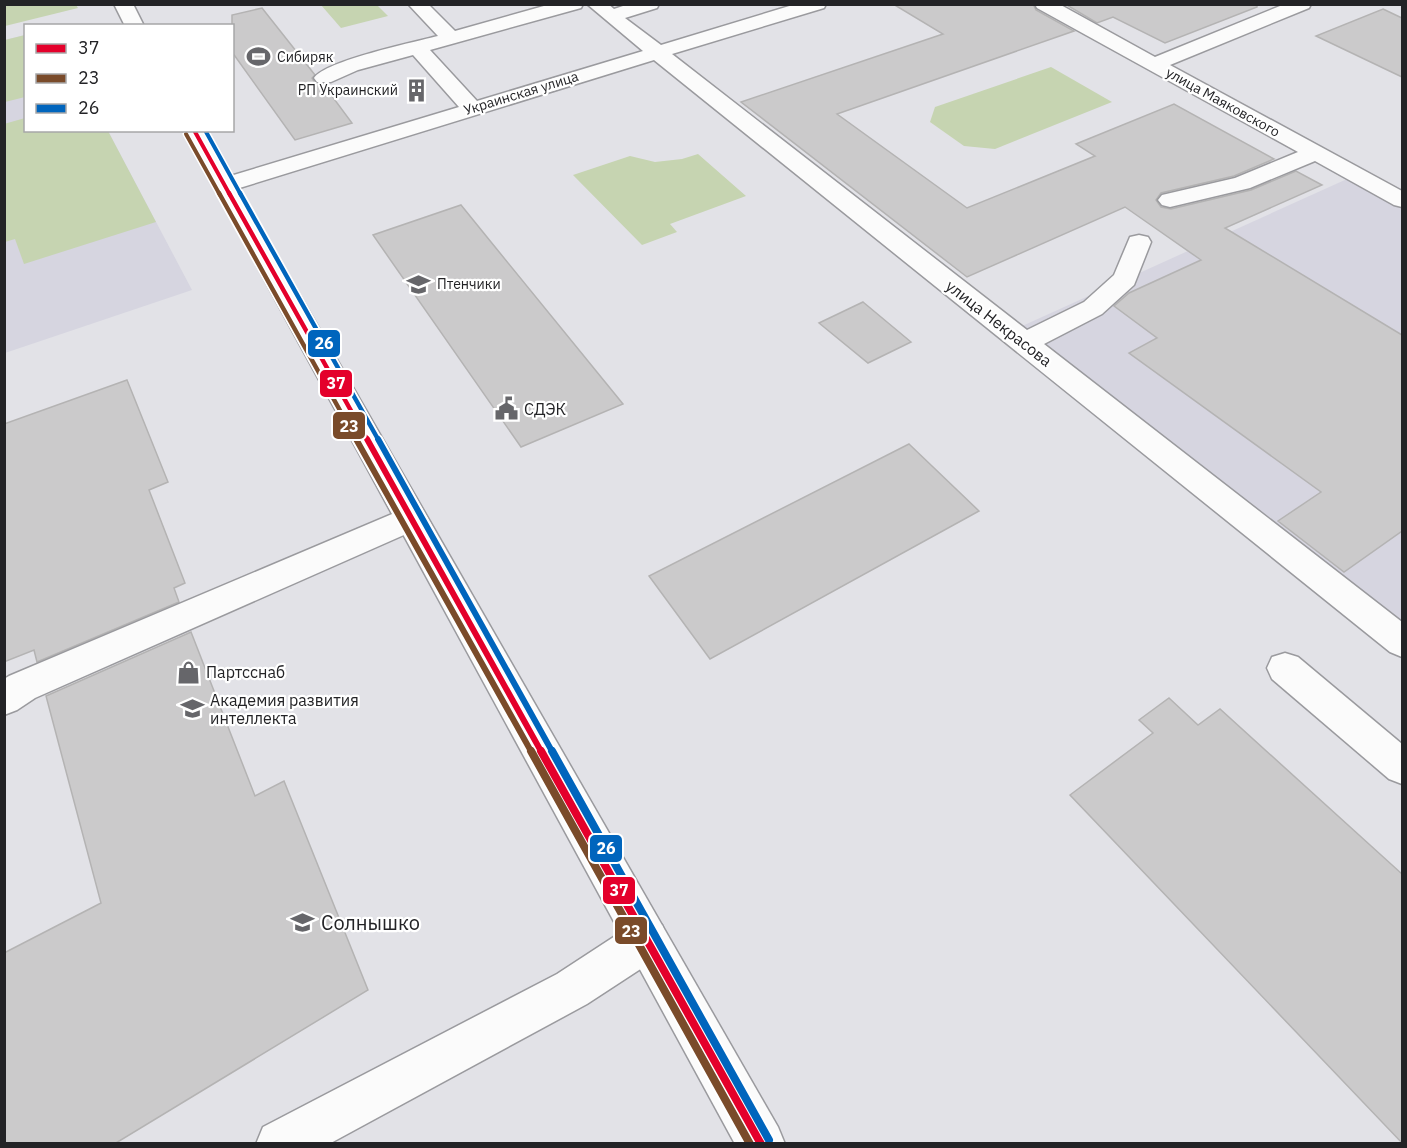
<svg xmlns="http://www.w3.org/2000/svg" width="1407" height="1148" font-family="'IBM Plex Sans',sans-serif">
  <rect width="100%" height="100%" fill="#e2e2e7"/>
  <g fill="#d6d5e0">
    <polygon points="25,35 26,130 108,131 192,290 5,353 4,40"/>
    <polygon points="1347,179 1402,209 1402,628 1020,327"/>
  </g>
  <g fill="#c6d4b1">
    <polygon points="5,4 76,5 78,8 5,26"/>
    <polygon points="321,5 377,5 388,16 341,28"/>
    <polygon points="25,35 25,97 5,102 5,40"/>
    <polygon points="1051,67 1112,102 995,149 964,146 930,122 935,107"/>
    <polygon points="25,118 26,130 108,131 156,222 24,264 15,239 5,242 4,124"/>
    <polygon points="698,154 746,196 670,224 677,232 642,245 573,175 630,156 655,162 682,159"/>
  </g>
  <g fill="#cbcacb" stroke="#b4b3b3" stroke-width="1.5">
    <polygon points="893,4 1033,4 1036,10 1074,31 837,114 967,208 1095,156 1076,144 1174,104 1274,159 1234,176 1161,193 1156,200 1161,207 1171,209 1251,190 1296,171 1322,185 1225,228 1402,335 1402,531 1344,572 1278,521 1321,492 1129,353 1157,338 1114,306 1129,293 1201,260 1125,207 967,277 741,102 943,34"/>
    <polygon points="1065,4 1257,4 1257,7 1165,43 1113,17 1097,23"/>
    <polygon points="262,8 315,75 312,78 315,83 323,84 352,123 295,140 232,52 232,15"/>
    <polygon points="1383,9 1402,18 1402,77 1316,36"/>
    <polygon points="461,205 491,242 623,404 521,447 373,235"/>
    <polygon points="863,302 911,342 868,363 819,323"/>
    <polygon points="127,380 168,482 149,490 185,583 174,588 179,602 37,662 34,650 4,662 4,424"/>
    <polygon points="909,444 979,511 710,659 649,576"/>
    <polygon points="191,632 255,796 284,781 368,990 116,1143 4,1143 4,953 101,903 46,696"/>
    <polygon points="1169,698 1198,725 1220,709 1402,874 1402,1143 1070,795 1153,733 1139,720"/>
  </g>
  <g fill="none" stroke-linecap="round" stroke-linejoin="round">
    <defs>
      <g id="minor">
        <path d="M408,4h20l27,27 96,-27h32l-2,4 -151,42 47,51 166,-50 -56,-47h21l6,5 15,-5h30l-2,4 -32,10 36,27 135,-41h30l-2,4 -152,46 355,276 57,-28 30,-27 16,-38 9,-2 9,2 3,5 -17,43 -32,29 -58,30 358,278v35l-12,-5 -736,-592 -421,130 -8,2 -8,-2 -4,-5 4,-5 242,-73 -46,-52 -55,15 -27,12h-14l-3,-4c11,-17 100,-36 124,-42z"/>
        <polygon points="1035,4 1059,4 1155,57 1285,4 1311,4 1309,8 1170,65 1402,191 1402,207 1394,205 1315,161 1250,188 1170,207 1162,205 1158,200 1162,195 1235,178 1298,152 1037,8"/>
        <polygon points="411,506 422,509 427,518 422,527 35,698 17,710 4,715 4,679 9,676"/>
        <polygon points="1285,653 1298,657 1402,744 1402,784 1389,779 1272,679 1267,668 1272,657"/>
        <polygon points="647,919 662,925 668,940 662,955 587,1004 329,1144 256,1144 263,1127 557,974 632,925"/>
      </g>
      <g id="major">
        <polygon points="114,4 133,4 144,26 125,26"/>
        <polygon points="183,130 205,130 778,1127 785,1144 735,1144"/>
      </g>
    </defs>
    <use href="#minor" stroke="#9a9a9e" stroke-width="3"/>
    <use href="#major" stroke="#9a9a9e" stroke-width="3"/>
    <use href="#minor" fill="#fbfbfb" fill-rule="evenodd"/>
    <use href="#major" fill="#fbfbfb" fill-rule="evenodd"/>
    <defs>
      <polyline id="bus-1-far3" points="194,130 230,195"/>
      <polyline id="bus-1-far2" points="229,193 368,441"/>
      <polyline id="bus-1-far1" points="367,439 542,753"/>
      <polyline id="bus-1" points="541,751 761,1144"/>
      <polyline id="bus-2-far3" points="186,134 220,195"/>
      <polyline id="bus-2-far2" points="219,193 357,441"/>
      <polyline id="bus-2-far1" points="356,439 532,753"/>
      <polyline id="bus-2" points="531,751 750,1144"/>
      <polyline id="bus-3-far3" points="205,130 241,195"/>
      <polyline id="bus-3-far2" points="240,193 379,441"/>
      <polyline id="bus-3-far1" points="378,439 553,753"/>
      <polyline id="bus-3" points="552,751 769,1140"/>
    </defs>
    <use href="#bus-1-far3" stroke="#fff" stroke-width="7"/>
    <use href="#bus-1-far2" stroke="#fff" stroke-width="8"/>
    <use href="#bus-1-far1" stroke="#fff" stroke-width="10"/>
    <use href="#bus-1" stroke="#fff" stroke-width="12"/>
    <use href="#bus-2-far3" stroke="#fff" stroke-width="7"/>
    <use href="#bus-2-far2" stroke="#fff" stroke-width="8"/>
    <use href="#bus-2-far1" stroke="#fff" stroke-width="10"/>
    <use href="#bus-2" stroke="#fff" stroke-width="12"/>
    <use href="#bus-3-far3" stroke="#fff" stroke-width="7"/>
    <use href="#bus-3-far2" stroke="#fff" stroke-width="8"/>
    <use href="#bus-3-far1" stroke="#fff" stroke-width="10"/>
    <use href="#bus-3" stroke="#fff" stroke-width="12"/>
    <use href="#bus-1-far3" stroke="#e4002b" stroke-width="4"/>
    <use href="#bus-1-far2" stroke="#e4002b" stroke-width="4.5"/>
    <use href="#bus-1-far1" stroke="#e4002b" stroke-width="6"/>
    <use href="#bus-1" stroke="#e4002b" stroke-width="8"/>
    <use href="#bus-2-far3" stroke="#7a4b2a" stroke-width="4"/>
    <use href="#bus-2-far2" stroke="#7a4b2a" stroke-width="4.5"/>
    <use href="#bus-2-far1" stroke="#7a4b2a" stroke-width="6"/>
    <use href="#bus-2" stroke="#7a4b2a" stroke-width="8"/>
    <use href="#bus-3-far3" stroke="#0065bd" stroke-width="4"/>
    <use href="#bus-3-far2" stroke="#0065bd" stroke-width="4.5"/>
    <use href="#bus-3-far1" stroke="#0065bd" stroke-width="6"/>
    <use href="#bus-3" stroke="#0065bd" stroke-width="8"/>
  </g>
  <defs>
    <symbol id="stadium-bare" viewBox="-9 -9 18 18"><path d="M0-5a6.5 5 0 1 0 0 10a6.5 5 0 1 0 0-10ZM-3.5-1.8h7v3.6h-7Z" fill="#66666a" stroke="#fff" stroke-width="2.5" paint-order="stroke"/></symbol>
    <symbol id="building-bare" viewBox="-9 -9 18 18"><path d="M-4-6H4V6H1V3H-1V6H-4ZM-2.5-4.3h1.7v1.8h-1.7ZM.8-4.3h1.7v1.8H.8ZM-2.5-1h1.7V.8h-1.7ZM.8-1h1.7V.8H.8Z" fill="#66666a" stroke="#fff" stroke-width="2.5" paint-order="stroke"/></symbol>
    <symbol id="school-bare" viewBox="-9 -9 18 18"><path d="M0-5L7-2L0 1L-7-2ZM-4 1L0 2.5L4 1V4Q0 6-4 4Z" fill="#66666a" stroke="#fff" stroke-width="2.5" paint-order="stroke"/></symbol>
    <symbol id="civic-bare" viewBox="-9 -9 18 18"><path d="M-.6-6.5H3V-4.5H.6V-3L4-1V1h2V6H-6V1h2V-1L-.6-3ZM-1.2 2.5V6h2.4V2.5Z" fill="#66666a" stroke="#fff" stroke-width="2.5" paint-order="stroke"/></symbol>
    <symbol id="shop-bare" viewBox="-9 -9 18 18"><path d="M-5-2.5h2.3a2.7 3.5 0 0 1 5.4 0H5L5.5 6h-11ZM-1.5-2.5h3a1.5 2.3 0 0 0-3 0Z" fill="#66666a" stroke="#fff" stroke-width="2.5" paint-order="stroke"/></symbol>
  </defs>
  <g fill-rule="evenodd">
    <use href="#stadium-bare" x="242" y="40" width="33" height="33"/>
    <use href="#building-bare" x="400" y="74" width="33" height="33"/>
    <use href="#school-bare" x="402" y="268" width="33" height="33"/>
    <use href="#civic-bare" x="490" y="392" width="33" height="33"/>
    <use href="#shop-bare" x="172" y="656" width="33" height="33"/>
    <use href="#school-bare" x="176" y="692" width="33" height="33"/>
    <use href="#school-bare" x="286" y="906" width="33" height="33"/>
  </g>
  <g text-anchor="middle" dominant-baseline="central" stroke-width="4.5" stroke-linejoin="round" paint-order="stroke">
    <g font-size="14" fill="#232326" stroke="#fff" text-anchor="start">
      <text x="277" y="57">Сибиряк</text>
      <text x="398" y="90" text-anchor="end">РП Украинский</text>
      <text x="437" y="284">Птенчики</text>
    </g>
    <g font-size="14" fill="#232326" stroke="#fff">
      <text transform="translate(521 93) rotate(-17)">Украинская улица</text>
      <text transform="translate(1223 102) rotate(29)">улица Маяковского</text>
    </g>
    <g font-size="16" fill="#232326" stroke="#fff">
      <text transform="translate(999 323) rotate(38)">улица Некрасова</text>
    </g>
    <g font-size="16" fill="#232326" stroke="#fff" text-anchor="start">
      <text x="524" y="409">СДЭК</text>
      <text x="206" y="672">Партсснаб</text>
      <text x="210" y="700">Академия развития<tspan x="210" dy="18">интеллекта</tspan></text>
    </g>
    <g font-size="20" fill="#232326" stroke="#fff" text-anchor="start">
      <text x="321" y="922">Солнышко</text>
    </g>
  </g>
  <g stroke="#fff" stroke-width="2">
    <rect x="307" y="329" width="34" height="29" rx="6" fill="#0065bd"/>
    <rect x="319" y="369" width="34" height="29" rx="6" fill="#e4002b"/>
    <rect x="332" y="411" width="34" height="29" rx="6" fill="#7a4b2a"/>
    <rect x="589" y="834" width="34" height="29" rx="6" fill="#0065bd"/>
    <rect x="602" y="876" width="34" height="29" rx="6" fill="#e4002b"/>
    <rect x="614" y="916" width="34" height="29" rx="6" fill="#7a4b2a"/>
  </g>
  <g font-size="16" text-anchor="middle" font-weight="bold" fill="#fff">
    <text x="324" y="349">26</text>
    <text x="336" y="389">37</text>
    <text x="349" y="432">23</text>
    <text x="606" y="854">26</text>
    <text x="619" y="896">37</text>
    <text x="631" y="937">23</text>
  </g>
  <rect width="1407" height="1148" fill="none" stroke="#232326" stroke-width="12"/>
  <rect x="24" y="24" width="210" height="108" fill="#ffffff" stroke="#a7a7a8" stroke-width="1.5"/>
  <rect x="36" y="44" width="30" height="9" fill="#e4002b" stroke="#a7a7a8" stroke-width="1.5"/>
  <text x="78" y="54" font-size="18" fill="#232326">37</text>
  <rect x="36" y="74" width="30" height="9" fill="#7a4b2a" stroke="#a7a7a8" stroke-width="1.5"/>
  <text x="78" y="84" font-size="18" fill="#232326">23</text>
  <rect x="36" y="104" width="30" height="9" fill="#0065bd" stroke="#a7a7a8" stroke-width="1.5"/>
  <text x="78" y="114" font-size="18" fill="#232326">26</text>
</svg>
